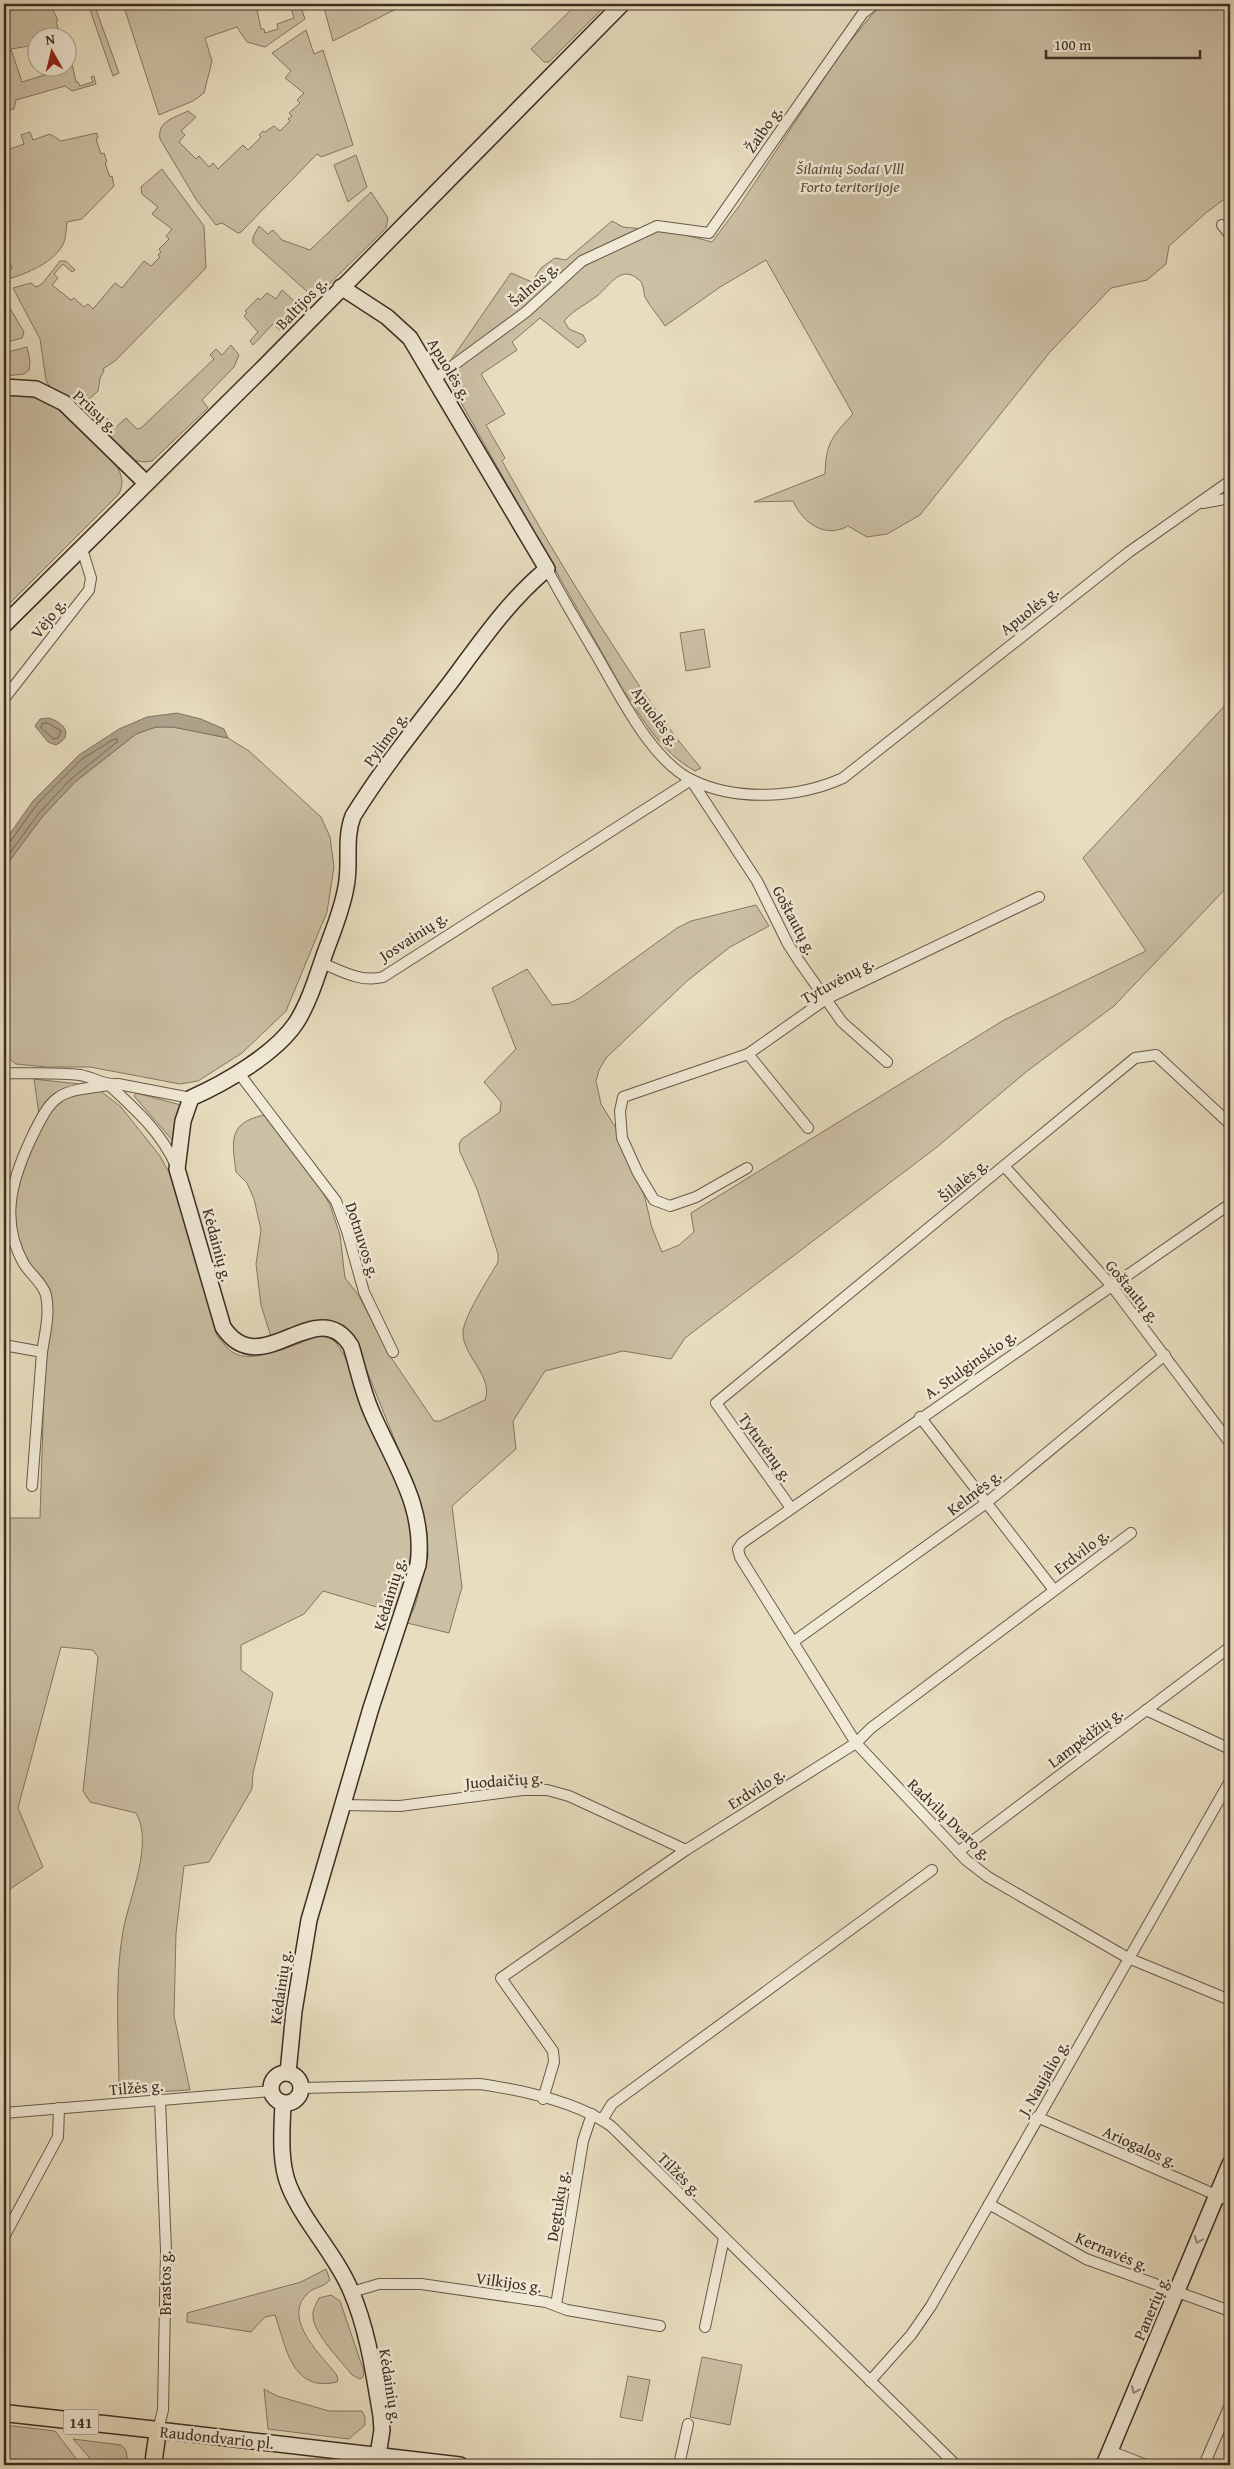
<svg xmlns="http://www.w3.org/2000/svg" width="1234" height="2469" font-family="'Gentium Book Plus',serif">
  <rect width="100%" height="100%" fill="#e8ddbf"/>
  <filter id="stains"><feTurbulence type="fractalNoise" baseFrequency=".004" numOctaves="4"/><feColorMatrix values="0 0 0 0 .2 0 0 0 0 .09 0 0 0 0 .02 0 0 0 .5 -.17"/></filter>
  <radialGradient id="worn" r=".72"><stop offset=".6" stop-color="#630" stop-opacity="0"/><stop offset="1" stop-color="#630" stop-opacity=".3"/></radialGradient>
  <g fill="#cbbfa4" stroke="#847663">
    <polygon points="4,4 50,4 58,20 56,21 60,35 64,37 38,38 35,45 11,49 22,82 48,74 45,68 68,68 68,56 71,59 76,82 78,82 80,86 93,82 91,77 94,76 96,84 72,91 65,86 16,100 14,109 4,111"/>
    <polygon points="88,4 94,4 119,73 113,76"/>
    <polygon points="123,4 253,4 256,5 261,29 264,29 265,33 278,29 277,24 294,18 290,4 300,4 305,19 265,47 247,42 237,27 205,38 212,61 204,93 193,101 159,115"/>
    <polygon points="323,4 406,4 333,41"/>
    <polygon points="577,4 607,4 549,62 544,62 531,49"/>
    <path d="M887,4h343v191l-23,17 -38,34 -3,18 -19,16 -36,8 -61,64 -130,163 -33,19 -20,3 -19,-11c-23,13 -45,-3 -55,-25l-39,1 71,-28c1,-32 7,-37 28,-60l-87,-154 -46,27 -55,39c-6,-10 -15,-19 -20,-29 -2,-6 -1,-14 -7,-18 -18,-15 -29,8 -41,17 -13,10 -21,12 -33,25l5,8 14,6 3,6 -8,7 -38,-30 -28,24 5,8 -36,24 24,40 -19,11 19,33 -3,3c35,63 72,125 112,186 27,42 54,83 87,121l-6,3c-34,-19 -52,-51 -73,-83l-180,-319 9,-9 60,-87 21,9 9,-14 14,-10 11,2 46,-39 11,6 51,5 38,10 28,-37 103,-155 32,-39z"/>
    <path d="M306,30l8,24 9,-4 30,95 -32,12 -4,-3 -76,78 -3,1 -16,-10 -6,2 -19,-24 -37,-62c-3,-18 14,-21 28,-28l8,6 -15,14 4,4 -6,7 17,17 3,-3 10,11 4,-4 5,6 25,-24 5,5 13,-13 -2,-2 4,-4 2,1 9,-6 6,5 10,-10 -2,-2 4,-3 -3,-3 11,-10 -3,-3 7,-7 -19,-15 6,-7 -19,-18z"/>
    <path d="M30,132l3,8 17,-6 11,7 36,-8 1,5 -2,1 5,15 3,-1 3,9 -2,1 5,14 2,-1 2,10 -32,33 -15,3c-1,6 -1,15 -3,20 -8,20 -38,32 -56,37l-2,-8 6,-2 -8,-28v-90l20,-7 -3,-9z"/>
    <polygon points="356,155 367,187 348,202 334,165"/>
    <polygon points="162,169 204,226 206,268 116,360 103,369 104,371 100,378 98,391 81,407 78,407 49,386 46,380 40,339 13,288 31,283 36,287 42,284 60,261 66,261 75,270 72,272 63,264 54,274 58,278 52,285 71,300 74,298 84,307 88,304 93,309 115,283 122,288 144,261 151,266 160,257 158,255 161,252 159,249 169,239 166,236 172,229 152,214 158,207 142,194 141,187"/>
    <polygon points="371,192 388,218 386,228 317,296 311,295 253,243 253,237 259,226 268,234 273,230 282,240 310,250"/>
    <polygon points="282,290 304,310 282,332 273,324 253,345 250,341 258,332 244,316 247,313 245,311 258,298 260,300 267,293 276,299"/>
    <polygon points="4,298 24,332 22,338 4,343"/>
    <polygon points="231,345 239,355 234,367 202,400 208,408 152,461 144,462 132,460 90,419 89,413 95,406 116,427 126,418 137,429 141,428 214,359 210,355 216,349 222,355"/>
    <polygon points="27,347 30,361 29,370 24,374 4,376 4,353"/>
    <path d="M9,393c6,0 14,-1 20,1 35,8 62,45 86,70 7,9 10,21 3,31l-114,114v-213z"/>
    <polygon points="704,629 710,667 686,671 680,633"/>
    <path d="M1230,700v184l-116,122 -88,66 -89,75 -252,191 -14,21 -48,-8 -78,20 -32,50 3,28 -64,57 10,81 -13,46 -42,-10 8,-17 13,-49 -1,-24 -10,-38 -59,-146 -12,-15 -75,3 -10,-32 -5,-41 5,-34 -7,-31 -7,-16 -11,-11c-4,-32 -8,-49 28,-57l55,71 11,19 10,30 5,43 14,18 29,57 46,68h6l45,-21c9,-24 -23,-44 -22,-68 1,-16 26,-54 35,-70v-8l-21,-65 -17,-37 -1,-8 3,-5 38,-27 1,-10 -17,-20 32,-33 -24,-61 35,-19 25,36 18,-2 10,-5 97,-70 14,-7 65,-16 13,21 -39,21 -43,34 -81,77 -7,12 -3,11 5,23 21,34 23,60 7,30 10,24 17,-7 15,-13 -3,-19 313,-193 142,-69 -63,-93z"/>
    <polygon points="156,727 173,727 228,738 249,751 321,817 330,837 334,867 327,912 286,1011 242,1053 198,1081 180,1084 90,1067 47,1067 16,1064 4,1055 4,868 43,816 75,782 136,734"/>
    <path d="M34,1079l45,5 23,8 19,15 39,49 17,31 40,149c5,5 11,14 17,17 21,12 66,-11 87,-18 5,2 13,4 16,9 20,28 28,66 41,98 11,29 31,58 33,89 2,28 -6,55 -14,82l-74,-22 -19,23 -63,31v25l32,23 -20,80 -1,16 -43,73 -25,4 -8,67 -2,83 16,74 -71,4c0,-51 -5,-113 4,-163 6,-33 31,-88 13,-118l-46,-11 -7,-11 15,-134 -5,-7 -32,-3 -43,161 25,59 -39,26v-375h36l5,-160 7,-50 -28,-50 -10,-36 -1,-33 28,-61z"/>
    <polygon points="136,1093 181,1105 173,1141 134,1096"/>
    <path d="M326,2269l4,11c-7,8 -17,7 -23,14 -25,25 14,61 29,80l2,5 -1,3c-46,11 -51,-36 -62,-67l-10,2 -14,15 -64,-10v-9l114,-31z"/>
    <path d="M331,2295l9,6 24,71 -1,5 -3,2 -8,-4c-10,-13 -38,-41 -39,-58 -1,-7 3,-12 6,-19z"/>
    <polygon points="702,2357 742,2365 730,2425 690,2417"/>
    <polygon points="628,2376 650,2380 642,2421 620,2417"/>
    <polygon points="264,2389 277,2396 329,2411 362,2411 365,2417 365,2425 349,2439 268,2429"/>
    <polygon points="4,2425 55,2431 81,2465 4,2465"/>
    <polygon points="73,2439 121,2445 126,2450 128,2465 96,2465"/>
  </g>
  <g fill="#aea18a" stroke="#817360">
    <polygon points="177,713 201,719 224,729 228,738 173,727 156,727 136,734 75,782 43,816 4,868 4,842 33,801 79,755 119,729 147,717"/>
    <path d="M49,718c16,5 25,18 7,27l-8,-3 -13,-16 5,-7z"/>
  </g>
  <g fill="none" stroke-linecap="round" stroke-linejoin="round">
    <g stroke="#766756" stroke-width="1">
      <polygon points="48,723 61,731 58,738 54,739 41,728 42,724"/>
      <polyline points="4,844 10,842 37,804 82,759 114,739 117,739 117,742 71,779 39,813 4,861"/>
    </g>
    <defs>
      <g id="street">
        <polyline points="1222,225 1230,235"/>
        <polyline points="436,378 526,312 582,261 657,226 709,233 863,13 875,4"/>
        <polyline points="1203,503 1230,498"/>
        <path d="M547,569c16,30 34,60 51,89 22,38 54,103 94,122 45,22 107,18 151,-2l286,-226 101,-71"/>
        <polyline points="4,699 89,590 91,578 82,549"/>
        <path d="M322,963c19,8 40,20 61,14l308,-197 66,101 31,63 11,17 43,61 45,40"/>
        <polyline points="748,1054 808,1128"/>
        <polyline points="238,1072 336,1201 347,1231 364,1292 393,1352"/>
        <path d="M4,1073c25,1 51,-1 76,2 13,2 25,11 38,9l73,14"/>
        <polyline points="1004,1166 1111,1285 1230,1443"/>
        <polyline points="747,1168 696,1197 670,1206 654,1200 638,1173 622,1138 620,1111 623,1097 748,1054 826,999 1039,897"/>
        <polyline points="1230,1204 742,1543 738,1549 740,1557 856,1743 966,1860 988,1877 1128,1958 1230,2000"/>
        <polyline points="4,1345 42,1352 32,1486"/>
        <path d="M42,1352c3,-19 8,-38 4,-57 -3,-12 -16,-21 -22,-31 -24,-42 -13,-82 6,-123 23,-49 27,-49 79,-56 26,24 53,48 67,81"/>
        <polyline points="920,1417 1054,1590"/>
        <polyline points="791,1508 716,1403 1135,1058 1156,1055 1230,1124"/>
        <polyline points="793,1642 985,1504 1165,1355"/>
        <polyline points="1146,1710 1230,1749"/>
        <polyline points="342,1805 400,1806 523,1790 547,1790 569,1796 686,1850"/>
        <polyline points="958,1852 1230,1647"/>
        <path d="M301,2088l179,-4c41,6 97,18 131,42l345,339"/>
        <polyline points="543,2099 554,2062 553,2051 501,1978 686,1850 856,1743 871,1728 1131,1533"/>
        <polyline points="4,2113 271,2091"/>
        <polyline points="1037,2117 1230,2201"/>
        <polyline points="602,2120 612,2104 932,1870"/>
        <polyline points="989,2204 1086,2259 1230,2311"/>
        <polyline points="4,2237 58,2137 59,2108"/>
        <polyline points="352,2292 379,2284 421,2284 546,2302 567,2310 660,2326"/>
        <polyline points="556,2305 583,2141 592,2114"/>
        <polyline points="705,2327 724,2238"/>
        <polyline points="870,2381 911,2335 931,2306 1230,1781"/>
        <polyline points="158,2430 163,2410 166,2250 160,2100"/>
        <polyline points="1110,2451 1146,2465"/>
        <polyline points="679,2465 688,2424"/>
        <polyline points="1204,2465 1230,2405"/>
      </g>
      <g id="secondary">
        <polyline points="4,387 36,389 64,403 146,483"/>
        <polyline points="4,625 265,366 622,4"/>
        <circle cx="286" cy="2088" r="15"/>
        <path d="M288,2073l6,-62 15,-91 62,-212 47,-143c8,-58 -24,-101 -46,-152 -10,-22 -14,-45 -21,-67 -34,-55 -90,39 -128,-19l-46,-158 6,-48 8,-23c34,-15 84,-44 105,-75 13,-20 21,-47 29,-70 8,-22 17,-43 21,-66 5,-24 -2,-48 7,-71 29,-47 64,-90 97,-133 29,-39 59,-83 97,-114l-137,-231 -23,-21 -46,-30"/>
        <path d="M283,2103c-1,26 -4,59 6,83 15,37 46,67 62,105 17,39 23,84 30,125l1,14 -4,25"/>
        <polyline points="158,2430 460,2465"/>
        <polyline points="1104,2465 1230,2164"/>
      </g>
      <polyline id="primary" points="4,2413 158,2430 153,2465"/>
    </defs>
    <use href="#street" stroke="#685949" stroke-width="12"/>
    <use href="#secondary" stroke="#3d2d22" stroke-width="18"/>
    <use href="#primary" stroke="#3d2d22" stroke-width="19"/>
    <use href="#street" stroke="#f0e9d5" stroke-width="10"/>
    <use href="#secondary" stroke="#f0e9d5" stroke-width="15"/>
    <use href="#primary" stroke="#e8ddbf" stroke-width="16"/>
  </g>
  <defs><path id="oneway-chevron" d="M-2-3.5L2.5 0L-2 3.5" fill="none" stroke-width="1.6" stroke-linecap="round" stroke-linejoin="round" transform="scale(1.25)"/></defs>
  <g stroke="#968b7c">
    <use href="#oneway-chevron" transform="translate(1198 2240) rotate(113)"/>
    <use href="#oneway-chevron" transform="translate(1135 2390) rotate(113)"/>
  </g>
  <g text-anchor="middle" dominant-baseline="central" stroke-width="5" stroke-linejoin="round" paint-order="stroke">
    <rect fill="#f0e9d5" stroke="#736558" stroke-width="1" x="63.5" y="2409.5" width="35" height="25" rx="4"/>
    <g font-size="15" font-weight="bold" fill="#3d2d22">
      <text x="81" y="2422">141</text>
    </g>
    <g font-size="16" fill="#3d2d22" stroke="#f0e9d5">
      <text transform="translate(763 129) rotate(-55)">Žaibo g.</text>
      <text transform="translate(533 284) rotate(-41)">Šalnos g.</text>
      <text transform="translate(301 303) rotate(-46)">Baltijos g.</text>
      <text transform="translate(450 369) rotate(59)">Apuolės g.</text>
      <text transform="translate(96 411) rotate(43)">Prūsų g.</text>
      <text transform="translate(1029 610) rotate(-38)">Apuolės g.</text>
      <text transform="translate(48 618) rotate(-52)">Vėjo g.</text>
      <text transform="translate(656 716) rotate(54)">Apuolės g.</text>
      <text transform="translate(385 739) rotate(-54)">Pylimo g.</text>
      <text transform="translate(795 920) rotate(62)">Goštautų g.</text>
      <text transform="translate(413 936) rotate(-33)">Josvainių g.</text>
      <text transform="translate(837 980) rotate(-29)">Tytuvėnų g.</text>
      <text transform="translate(963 1180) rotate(-40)">Šilalės g.</text>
      <text transform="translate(363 1240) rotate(72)">Dotnuvos g.</text>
      <text transform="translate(218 1245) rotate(75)">Kėdainių g.</text>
      <text transform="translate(1133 1291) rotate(51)">Goštautų g.</text>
      <text transform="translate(970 1364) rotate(-35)">A. Stulginskio g.</text>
      <text transform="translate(766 1447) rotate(54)">Tytuvėnų g.</text>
      <text transform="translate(974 1492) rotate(-38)">Kelmės g.</text>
      <text transform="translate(1081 1551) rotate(-37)">Erdvilo g.</text>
      <text transform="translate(389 1594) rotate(-73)">Kėdainių g.</text>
      <text transform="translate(1085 1737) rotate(-37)">Lampėdžių g.</text>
      <text transform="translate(504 1780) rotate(-4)">Juodaičių g.</text>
      <text transform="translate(756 1788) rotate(-32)">Erdvilo g.</text>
      <text transform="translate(950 1819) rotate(44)">Radvilų Dvaro g.</text>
      <text transform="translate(280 1987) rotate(-82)">Kėdainių g.</text>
      <text transform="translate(1043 2078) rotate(-60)">J. Naujalio g.</text>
      <text transform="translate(136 2087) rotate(-5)">Tilžės g.</text>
      <text transform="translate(1140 2146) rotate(24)">Ariogalos g.</text>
      <text transform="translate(680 2174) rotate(45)">Tilžės g.</text>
      <text transform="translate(557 2206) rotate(-81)">Degtukų g.</text>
      <text transform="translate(1112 2251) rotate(23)">Kernavės g.</text>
      <text transform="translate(509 2282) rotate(8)">Vilkijos g.</text>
      <text transform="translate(165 2283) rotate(-90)">Brastos g.</text>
      <text transform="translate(1151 2308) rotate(-67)">Panerių g.</text>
      <text transform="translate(391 2386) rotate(81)">Kėdainių g.</text>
      <text transform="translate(217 2437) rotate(6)">Raudondvario pl.</text>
    </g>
    <g font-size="16" font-style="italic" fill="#594a3c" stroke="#f0e9d5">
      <text x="850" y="168">Šilainių Sodai Vlll<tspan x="850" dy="18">Forto teritorijoje</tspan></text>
    </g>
  </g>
  <rect width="1234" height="2469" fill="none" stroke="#e8ddbf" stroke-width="20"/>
  <rect x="5" y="5" width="1224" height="2459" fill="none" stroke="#3d2d22" stroke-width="2.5"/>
  <rect x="10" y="10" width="1214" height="2449" fill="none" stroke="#3d2d22"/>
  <g transform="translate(52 52) rotate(352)"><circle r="24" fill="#f0e9d5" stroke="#a89e8d"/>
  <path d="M0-4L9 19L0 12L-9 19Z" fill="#8f2418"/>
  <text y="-8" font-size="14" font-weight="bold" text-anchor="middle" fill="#3d2d22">N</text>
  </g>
  <path d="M1046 50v8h154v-8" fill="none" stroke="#3d2d22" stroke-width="2.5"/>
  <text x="1054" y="50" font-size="15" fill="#3d2d22" stroke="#f0e9d5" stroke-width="4" paint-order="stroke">100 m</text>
  <rect width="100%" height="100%" filter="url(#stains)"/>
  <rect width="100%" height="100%" fill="url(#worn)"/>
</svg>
